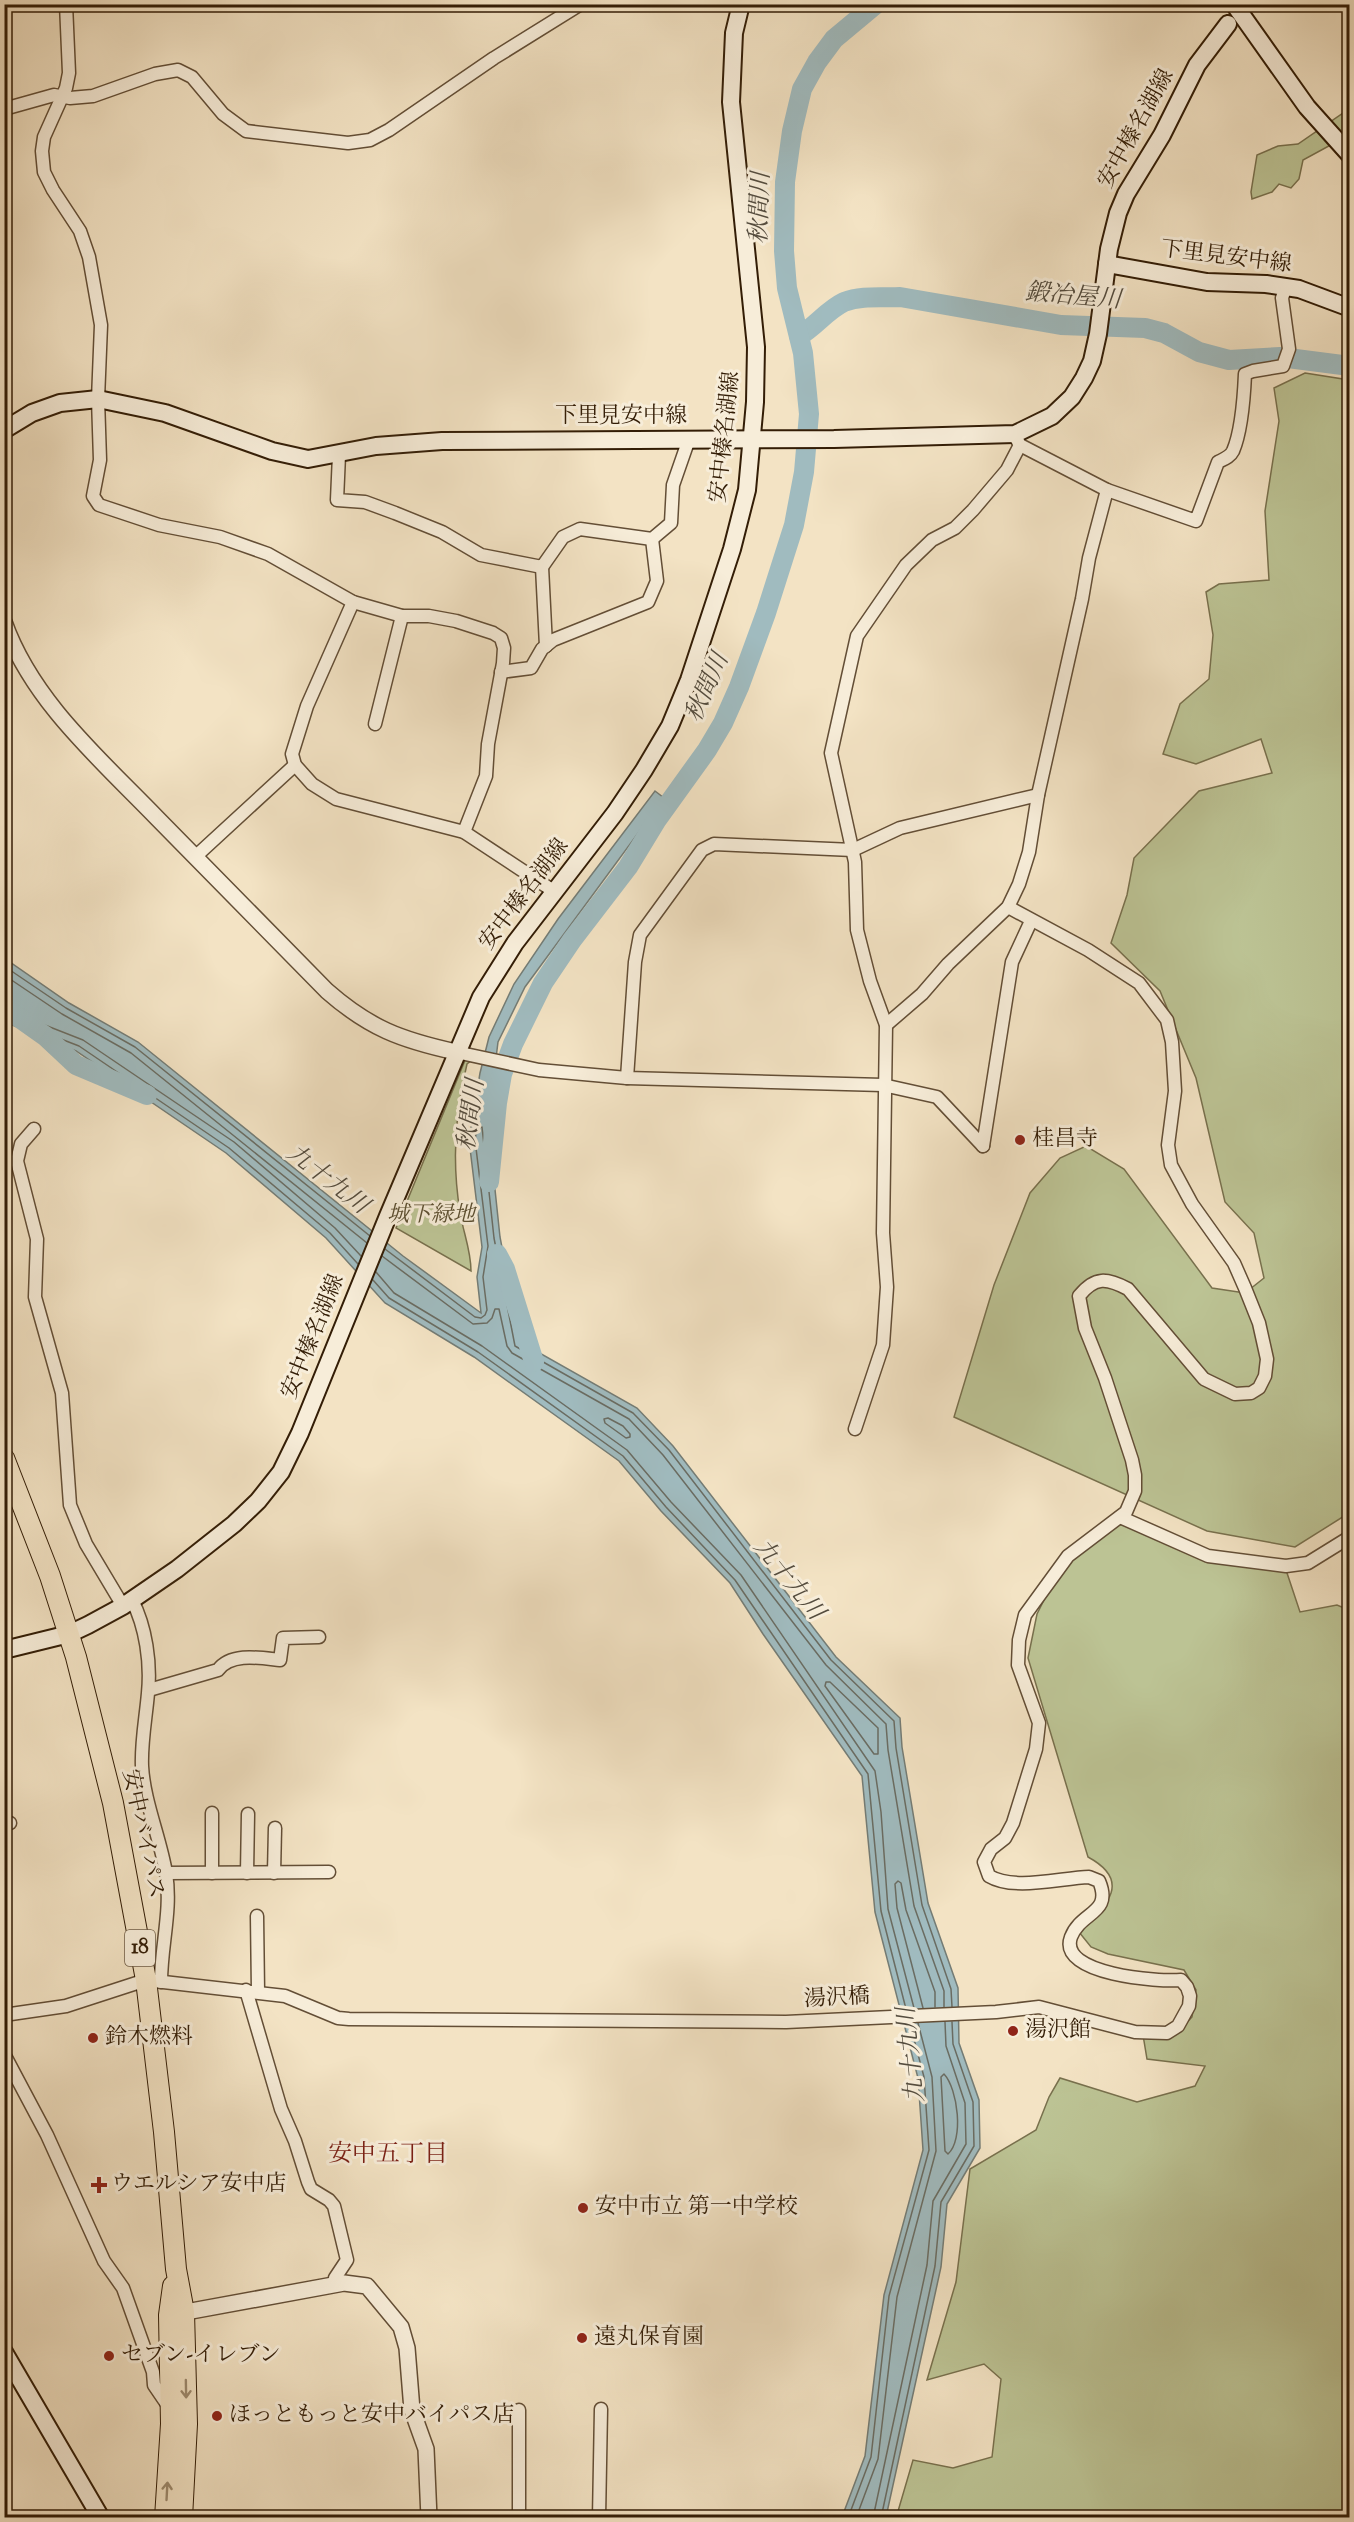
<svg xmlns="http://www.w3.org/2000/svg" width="1354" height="2522" font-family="'Sorts Mill Goudy','Noto Serif JP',serif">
  <rect width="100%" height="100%" fill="#f3e3c4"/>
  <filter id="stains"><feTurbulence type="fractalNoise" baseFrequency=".00333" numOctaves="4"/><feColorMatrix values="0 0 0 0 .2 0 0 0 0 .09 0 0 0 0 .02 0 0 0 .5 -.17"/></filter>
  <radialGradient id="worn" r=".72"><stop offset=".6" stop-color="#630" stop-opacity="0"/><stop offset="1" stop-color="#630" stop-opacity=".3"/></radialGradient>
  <g fill="#bcc394" stroke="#78704d" stroke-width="1.5">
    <polygon points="1349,109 1349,135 1303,160 1299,179 1291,188 1279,184 1272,192 1252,199 1251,192 1257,155 1278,146 1298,144"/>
    <polygon points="1305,373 1349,380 1349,1513 1295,1547 1207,1531 954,1417 994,1285 1030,1193 1060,1158 1086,1146 1124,1169 1212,1288 1245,1293 1264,1278 1254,1233 1225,1202 1196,1078 1160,991 1111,943 1127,895 1134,858 1199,791 1272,773 1261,739 1196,764 1163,754 1180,704 1209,679 1213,635 1206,592 1219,584 1269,580 1265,511 1279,421 1274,388"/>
    <path d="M466,1058l6,2 -5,4c-12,48 -15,99 -7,148 3,20 11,38 11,59l-75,-43z"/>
    <path d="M1132,1524l85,30 69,16 14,42 37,-7 12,5v907l-453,1 17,-58 40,8 39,-11 9,-78 -17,-15 -57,16 29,-98 14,-113 66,-39 13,-33 11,-19 77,24 58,-16 10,-20 -58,-7 -4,-24 35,-3 14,-15 4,-27 -12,-20 -76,-16 -17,-7 -12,-15c26,-25 55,-50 9,-75l-60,-199 9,-44 19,-38 28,-34 30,-17z"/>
  </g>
  <polygon fill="#a0bbbf" stroke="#747c75" stroke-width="1.5" points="655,791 664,798 525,987 498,1042 488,1123 500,1237 520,1342 637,1408 673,1446 836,1657 900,1718 902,1747 928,1903 958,1988 959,2043 979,2100 980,2148 947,2204 941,2267 886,2517 842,2517 865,2456 884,2295 923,2150 918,2078 875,1912 862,1776 763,1634 730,1583 661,1511 619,1461 474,1357 385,1303 326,1238 226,1153 76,1051 5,1022 4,958 69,1003 138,1042 403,1256 481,1313 477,1277 482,1247 469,1140 480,1073 489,1037 514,984 558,919"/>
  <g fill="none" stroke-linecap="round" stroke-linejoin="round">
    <g stroke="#6a6c62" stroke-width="1.5">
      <polyline points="4,966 66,1008 135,1047 370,1236"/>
      <polyline points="4,975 62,1014 131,1053 367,1243"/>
      <polyline points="4,1009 83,1040 234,1142 335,1228 361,1256"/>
      <polyline points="4,1017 79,1046 229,1148 330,1233 358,1264"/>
      <polyline points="385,1249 475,1317 481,1318 485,1315 487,1310 483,1277 488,1246 475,1140 477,1128 482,1127 494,1238 515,1346 633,1413 669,1450 831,1660 894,1721 896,1748 922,1905 951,1989 952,2007"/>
      <polyline points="382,1256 473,1324 487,1323 492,1318 495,1309 499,1309 507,1346 512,1353 629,1419 663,1455 826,1665 886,1724 888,1750 914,1906 944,1991 944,2007"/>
      <polyline points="376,1272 394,1293 482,1346 627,1450 671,1502 741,1575 875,1771 881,1812 888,1909 914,2008"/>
      <polyline points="373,1280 389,1298 478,1352 623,1456 666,1507 735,1580 868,1774 881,1911 906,2009"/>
      <polygon points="608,1418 623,1426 630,1434 630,1437 626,1438 605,1423 604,1419"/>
      <polygon points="826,1682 830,1682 878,1728 878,1754 874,1754 825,1686"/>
      <polyline points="923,2008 897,1908 895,1884 898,1881 901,1883 906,1910 935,1992 935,2007"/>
      <path d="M944,2074c14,15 20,66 4,80l-3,-3 -4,-74z"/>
      <polyline points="848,2518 871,2457 889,2296 929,2150 924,2077 910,2024"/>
      <polyline points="856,2518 878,2459 897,2297 936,2151 932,2077 918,2023"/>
      <polyline points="873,2518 927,2265 933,2201 966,2144 965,2103 946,2046 945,2022"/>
      <polyline points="881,2518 935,2266 941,2202 974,2146 973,2102 953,2044 952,2022"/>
    </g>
    <g stroke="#a0bbbf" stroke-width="20">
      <path d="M799,336c16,-9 28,-26 45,-34 18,-7 38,-4 56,-5l161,28 84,3 19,5 35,19 30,8 51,-3 70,9"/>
      <polyline points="4,1007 45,1036 76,1065 147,1095"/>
      <polyline points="489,1182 497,1103 502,1074 513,1044 543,983 572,940 628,867 656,821 707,750 723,723 739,687 766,613 794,525 804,472 809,414 803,353 787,288 784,251 785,182 792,131 802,89 817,62 834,39 876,4"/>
      <polyline points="497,1254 505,1269 534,1362"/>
    </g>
    <defs>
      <g id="minor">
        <polyline points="66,4 69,73 66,88 44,137 42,151 44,172 53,190 80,231 89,257 101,325 98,399 100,460 93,496 99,505 159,525 220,537 268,554 353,602 402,616 429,616 456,621 493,633 501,638 504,648 503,663 488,744 486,776 464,832"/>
        <polyline points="4,109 54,95 70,98 93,96 155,74 178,70 192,77 223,114 246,131 348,143 370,140 389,130 494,58 581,4"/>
        <path d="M1016,438l4,7 87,45 89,31 22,-59c6,-3 12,-5 15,-11 9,-21 11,-54 12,-77l8,-3 30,-5 6,-17 -7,-51 4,-12"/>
        <polyline points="339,455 337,500 365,502 395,513 442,532 481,555 542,567 563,537 580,529 652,539 671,523 673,485 689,439"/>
        <polyline points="542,567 546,646"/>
        <polyline points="353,602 307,706 292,754 295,765 312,784 336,799 464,832 555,892"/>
        <polyline points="501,672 531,668 542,649 553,640 648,602 657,581 652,539"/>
        <polyline points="375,724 402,616"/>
        <polyline points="195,857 295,765"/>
        <polyline points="886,1025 922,994 948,964 1008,907 1019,884 1029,852 1038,795 1082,599 1089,558 1107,490"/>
        <polyline points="456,1052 539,1070 627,1078 883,1085 937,1097 983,1146"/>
        <polyline points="627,1078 635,962 640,935 702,850 714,844 853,850 900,828 1038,795"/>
        <polyline points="34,1129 21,1144 17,1161 37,1239 35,1297 62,1393 70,1505 86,1544 123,1606"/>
        <polyline points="983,1146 1012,962 1031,921"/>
        <polyline points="855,1429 883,1345 887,1287 883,1233 886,1025 870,981 857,930 855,862 831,753 857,636 906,565 932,540 955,528 973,510 1007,470 1020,445"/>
        <polyline points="1120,1517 1208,1556 1286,1566 1308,1563 1350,1537"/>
        <path d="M132,1600c14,27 19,63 16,93 -2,24 -7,49 -6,73 2,36 18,71 24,107 6,37 -5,72 -5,109"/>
        <path d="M149,1690l69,-20c13,-18 43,-12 62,-10l3,-22 36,-1"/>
        <polyline points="4,1823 10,1823"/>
        <polyline points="166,1873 329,1872"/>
        <polyline points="212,1873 212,1813"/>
        <polyline points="247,1873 248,1814"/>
        <polyline points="274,1873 275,1828"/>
        <polyline points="257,1916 258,1992"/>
        <polyline points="246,1990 281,2109 295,2141 308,2182 311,2189 329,2200 334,2206 347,2260 335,2278 335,2285"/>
        <path d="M4,2015l62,-9 80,-26 139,16 53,22 11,1 437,3 210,-10 43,-5 96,25 32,1 11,-7 11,-20 1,-10 -3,-9 -6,-7c-21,2 -124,-5 -110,-43 10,-26 42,-23 28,-56l-10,-4c-29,1 -75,14 -100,-1l-5,-14 7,-13 14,-11 8,-15 23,-74 3,-26 -21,-58 1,-25 6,-25 43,-59 58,-44 9,-21v-16l-3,-15 -27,-82 -20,-50 -6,-32c16,-20 28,-18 49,-7l76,90 31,15 16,-1 8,-5 6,-12 2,-17 -8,-36 -14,-35 -11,-25 -42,-59 -21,-39 -3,-20 7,-54 -3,-49 -5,-22 -28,-37 -51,-33 -80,-43"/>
        <polyline points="4,2054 47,2135 104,2261 123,2288 153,2372 154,2385 169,2407"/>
        <polyline points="519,2518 519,2410"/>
        <polyline points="599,2518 601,2409"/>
      </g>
      <g id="tertiary">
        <path d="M4,622c28,79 96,137 153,196 57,58 113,115 170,173 42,37 74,49 129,61"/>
        <polyline points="175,2314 344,2283 367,2286 401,2327 407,2348 412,2410 426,2449 429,2518"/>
      </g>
      <g id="secondary">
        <polyline points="1234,4 1307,107 1350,155"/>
        <polyline points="1107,264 1207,282 1266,284 1299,289 1350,308"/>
        <polyline points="4,430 32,413 60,403 98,399 165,413 272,451 308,459 376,446 442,441 834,439 1015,434 1052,416 1072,397 1084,378 1092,361 1098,334 1109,249 1118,213 1126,194 1162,135 1197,65 1228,24"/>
        <polyline points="4,1650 69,1634 88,1625 123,1606 177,1569 234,1524 258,1501 281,1472 300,1433 388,1216 481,997 515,943 615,813 644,770 670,726 689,680 732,549 747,490 755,402 756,347 731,102 734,33 741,4"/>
        <polyline points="4,2352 101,2518"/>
      </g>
      <g id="trunk">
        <polyline points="4,1458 50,1576 76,1657 113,1803 146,1980 164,2132 176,2269 184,2312 187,2424 182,2518"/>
        <polyline points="165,2518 171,2424 169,2315 173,2286"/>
      </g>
    </defs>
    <use href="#minor" stroke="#634e36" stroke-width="15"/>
    <use href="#tertiary" stroke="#634e36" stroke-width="18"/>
    <use href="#secondary" stroke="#331d06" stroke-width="20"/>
    <use href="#trunk" stroke="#331d06" stroke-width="22"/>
    <use href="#minor" stroke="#f7edd9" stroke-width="12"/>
    <use href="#tertiary" stroke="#f7edd9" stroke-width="15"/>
    <use href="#secondary" stroke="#f7edd9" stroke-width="16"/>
    <use href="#trunk" stroke="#f3e3c4" stroke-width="20"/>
  </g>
  <defs><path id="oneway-shaft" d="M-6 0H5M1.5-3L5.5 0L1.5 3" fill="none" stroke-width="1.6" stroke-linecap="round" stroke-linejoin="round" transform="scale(1.5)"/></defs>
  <g stroke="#9d8a6e">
    <use href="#oneway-shaft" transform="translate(186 2389) rotate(89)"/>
    <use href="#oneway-shaft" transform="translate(167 2491) rotate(-87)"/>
  </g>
  <g fill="#8f2418" stroke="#f7edd9" stroke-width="2">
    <circle cx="1020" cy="1140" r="6"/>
    <circle cx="1013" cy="2031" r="6"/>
    <circle cx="93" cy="2038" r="6"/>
    <path d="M96 2176h6v6h6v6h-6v6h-6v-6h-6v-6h6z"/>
    <circle cx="583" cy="2208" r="6"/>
    <circle cx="582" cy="2338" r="6"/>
    <circle cx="109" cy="2356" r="6"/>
    <circle cx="217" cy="2416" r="6"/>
  </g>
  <g text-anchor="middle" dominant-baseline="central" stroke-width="6" stroke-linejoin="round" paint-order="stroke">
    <rect fill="#f7edd9" stroke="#6e5b45" stroke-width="1.5" x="125" y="1930" width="30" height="36" rx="4.5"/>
    <g font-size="21" font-weight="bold" fill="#331d06">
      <text x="140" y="1948">18</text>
    </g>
    <g font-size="22" fill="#331d06" stroke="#f7edd9">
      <text transform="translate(1137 129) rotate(-61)">安中榛名湖線</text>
      <text transform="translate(1226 258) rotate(7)">下里見安中線</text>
      <text x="621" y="417">下里見安中線</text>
      <text transform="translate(726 437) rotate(-84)">安中榛名湖線</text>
      <text transform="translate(525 895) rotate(-53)">安中榛名湖線</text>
      <text transform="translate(314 1337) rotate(-68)">安中榛名湖線</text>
      <text transform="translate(142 1834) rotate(78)">安中バイパス</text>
      <text transform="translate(837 1999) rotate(-3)">湯沢橋</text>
    </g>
    <g font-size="22" fill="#331d06" stroke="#f7edd9" text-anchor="start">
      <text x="1032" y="1140">桂昌寺</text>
      <text x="1025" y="2031">湯沢館</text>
      <text x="105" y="2038">鈴木燃料</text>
      <text x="111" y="2185">ウエルシア安中店</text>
      <text x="595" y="2208">安中市立 第一中学校</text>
      <text x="594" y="2338">遠丸保育園</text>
      <text x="121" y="2356">セブン-イレブン</text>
      <text x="229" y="2416">ほっともっと安中バイパス店</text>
    </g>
    <g font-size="22" font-style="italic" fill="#5c4f31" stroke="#f7edd9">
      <text x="431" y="1216">城下緑地</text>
    </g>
    <g font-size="24" font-style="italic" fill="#544c3e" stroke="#f7edd9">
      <text transform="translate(761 208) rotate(-88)">秋間川</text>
      <text transform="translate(1073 297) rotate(5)">鍛冶屋川</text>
      <text transform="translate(708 688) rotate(-66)">秋間川</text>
      <text transform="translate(472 1115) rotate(-82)">秋間川</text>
      <text transform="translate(327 1180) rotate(38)">九十九川</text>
      <text transform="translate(788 1580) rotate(51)">九十九川</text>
      <text transform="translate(912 2055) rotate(-96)">九十九川</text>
    </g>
    <g font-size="24" fill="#7a1f14" stroke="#f7edd9">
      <text x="388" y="2155">安中五丁目</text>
    </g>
  </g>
  <rect width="1354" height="2522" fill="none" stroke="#f3e3c4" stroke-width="24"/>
  <rect x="6" y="6" width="1342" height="2510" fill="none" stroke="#331d06" stroke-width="3"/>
  <rect x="12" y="12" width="1330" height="2498" fill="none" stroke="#331d06" stroke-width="1.5"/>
  <rect width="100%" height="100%" filter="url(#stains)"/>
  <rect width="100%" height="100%" fill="url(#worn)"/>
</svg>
